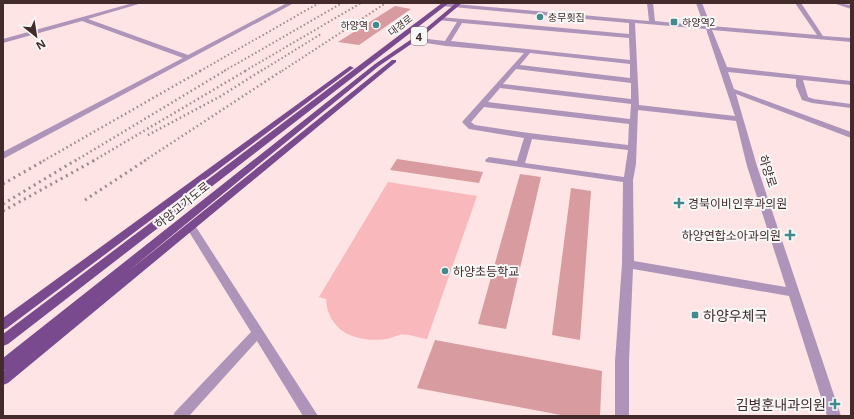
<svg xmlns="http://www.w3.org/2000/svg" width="854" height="419" font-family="'Open Sans','Noto Sans KR',sans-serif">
  <rect width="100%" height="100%" fill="#fee4e5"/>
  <path fill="#f9b9bc" d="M388,182l89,14 -50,143c-8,-1 -20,-6 -28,-4 -4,1 -7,3 -12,4 -29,4 -59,-6 -61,-40l-7,-2z"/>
  <g fill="#d89b9f">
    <polygon points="395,6 411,9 359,45 338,42"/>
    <polygon points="397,159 483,172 479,183 390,170"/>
    <polygon points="520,174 541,177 506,329 478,324"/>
    <polygon points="571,188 591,191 580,340 552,335"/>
    <polygon points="435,340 602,371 600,416 566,416 417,388"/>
  </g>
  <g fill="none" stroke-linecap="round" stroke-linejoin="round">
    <g fill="#ae94b9" fill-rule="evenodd">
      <polygon points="133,3 142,3 88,19 188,55 287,3 294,3 3,159 3,152 183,58 82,21 3,43 3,39"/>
      <path d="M444,3l205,18 -2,-18h6l2,18 49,5 -8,-23h6l9,23 106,9 -22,-32h6l22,33 28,2v4l-139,-12 15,37 124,14v4l-48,-5 5,17 6,2 37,5v4l-39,-5 -10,-3 -6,-14v-7l-68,-7 6,17 117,43v6l-115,-44 21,72 84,250h-14l-38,-120 -156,-27 -4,92v55h-14v-55l7,-97 1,-82 -137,-20 -1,-2 4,-3 28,4 7,-23 -55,-9 -7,-7 62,-69 -78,-7 -27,-4 -3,-2 3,-2 26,3 12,-19 -19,-2v-2l2,-1 189,17v-11l-187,-17 -1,-1zM462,23l167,15 1,22 -179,-19zM635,23l71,6 29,87 -96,-11zM530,53l100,11v14l-110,-13zM516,69l115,14v16l-128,-15zM500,88l131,16 -1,15 -142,-17zM484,107l145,17 -1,21 -99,-12 -54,-8 -4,-3zM638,110l98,11 11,45 39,121 -152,-26 -1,-81 3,-16zM532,139l96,11 -4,27 -99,-14z"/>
      <polygon points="835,3 851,5 851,9 836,4"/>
      <polygon points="191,224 196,227 318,416 303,416 257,341 189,416 173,416 175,412 251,332 186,227"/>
    </g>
    <g fill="#794a8d" fill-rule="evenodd">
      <polygon points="442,3 449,3 8,344 3,346 3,334"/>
      <polygon points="456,3 462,3 423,36 379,66 126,273 392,60 396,60 396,62 8,383 3,385 3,371 5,370 3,370 3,358 375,64 419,34"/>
      <polygon points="350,66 354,68 352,69 7,328 3,330 3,318"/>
    </g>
    <g stroke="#a2898a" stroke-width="2" stroke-dasharray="1.5 2.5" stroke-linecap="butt">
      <polyline points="200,71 319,3"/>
      <polyline points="224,71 342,3"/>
      <polyline points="245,71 361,3"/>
      <polyline points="261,71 321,34"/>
      <polyline points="282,71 386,3"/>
    </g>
    <g stroke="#a2898a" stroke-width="2.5" stroke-dasharray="1.5 3" stroke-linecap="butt">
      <polyline points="148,135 221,96 262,70"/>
      <polyline points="43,161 202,70"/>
      <polyline points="75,161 226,70"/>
      <polyline points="93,161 247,70"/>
      <polyline points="144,161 283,70"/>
    </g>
    <g stroke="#a2898a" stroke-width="3" stroke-dasharray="2 4" stroke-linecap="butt">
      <polyline points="3,184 45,160"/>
      <polyline points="85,200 146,160"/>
      <polyline points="3,204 76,160"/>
      <polyline points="3,211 95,160"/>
    </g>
  </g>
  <g fill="#438b8b" stroke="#f8f8f8" stroke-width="1.5">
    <circle cx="540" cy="17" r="4"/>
    <rect x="670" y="18" width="8" height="8" rx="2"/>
    <circle cx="376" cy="25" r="4"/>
    <path d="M677 197h4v4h4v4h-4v4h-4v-4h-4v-4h4z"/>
    <path d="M788 229h4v4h4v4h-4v4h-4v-4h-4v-4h4z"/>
    <circle cx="445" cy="271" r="4"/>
    <rect x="691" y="311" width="8" height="8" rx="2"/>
    <path d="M833 398h4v4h4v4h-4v4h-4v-4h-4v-4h4z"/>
  </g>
  <g text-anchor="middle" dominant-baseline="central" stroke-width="4" stroke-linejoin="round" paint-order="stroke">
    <g font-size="10" fill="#432b2c" stroke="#f8f8f8" text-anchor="start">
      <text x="548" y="17">충무횟집</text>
      <text x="682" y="22">하양역2</text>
      <text x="368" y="25" text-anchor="end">하양역</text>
    </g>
    <g font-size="10" fill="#432b2c" stroke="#f8f8f8">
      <text transform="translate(400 25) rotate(-37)">대경로</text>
    </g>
    <rect fill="#f8f8f8" stroke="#796869" stroke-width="1" x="411" y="27" width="16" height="18" rx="3"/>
    <g font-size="11" font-weight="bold" fill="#432b2c">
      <text x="419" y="36">4</text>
    </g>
    <g font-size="12" fill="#432b2c" stroke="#f8f8f8">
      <text transform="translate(768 171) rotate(72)">하양로</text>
      <text transform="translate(182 205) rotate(-39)">하양고가도로</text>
    </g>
    <g font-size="12" fill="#432b2c" stroke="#f8f8f8" text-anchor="start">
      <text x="688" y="203">경북이비인후과의원</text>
      <text x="781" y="235" text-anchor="end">하양연합소아과의원</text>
      <text x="453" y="271">하양초등학교</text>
    </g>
    <g font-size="14" fill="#432b2c" stroke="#f8f8f8" text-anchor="start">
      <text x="703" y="315">하양우체국</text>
      <text x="826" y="404" text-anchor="end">김병훈내과의원</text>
    </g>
  </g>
  <rect width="854" height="419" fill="none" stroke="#432b2c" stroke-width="8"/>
  <g transform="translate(36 36) rotate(150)" stroke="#f8f8f8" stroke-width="3" paint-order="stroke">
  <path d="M0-3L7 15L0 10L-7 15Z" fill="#432b2c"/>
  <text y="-6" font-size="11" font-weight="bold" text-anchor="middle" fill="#432b2c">N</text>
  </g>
</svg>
